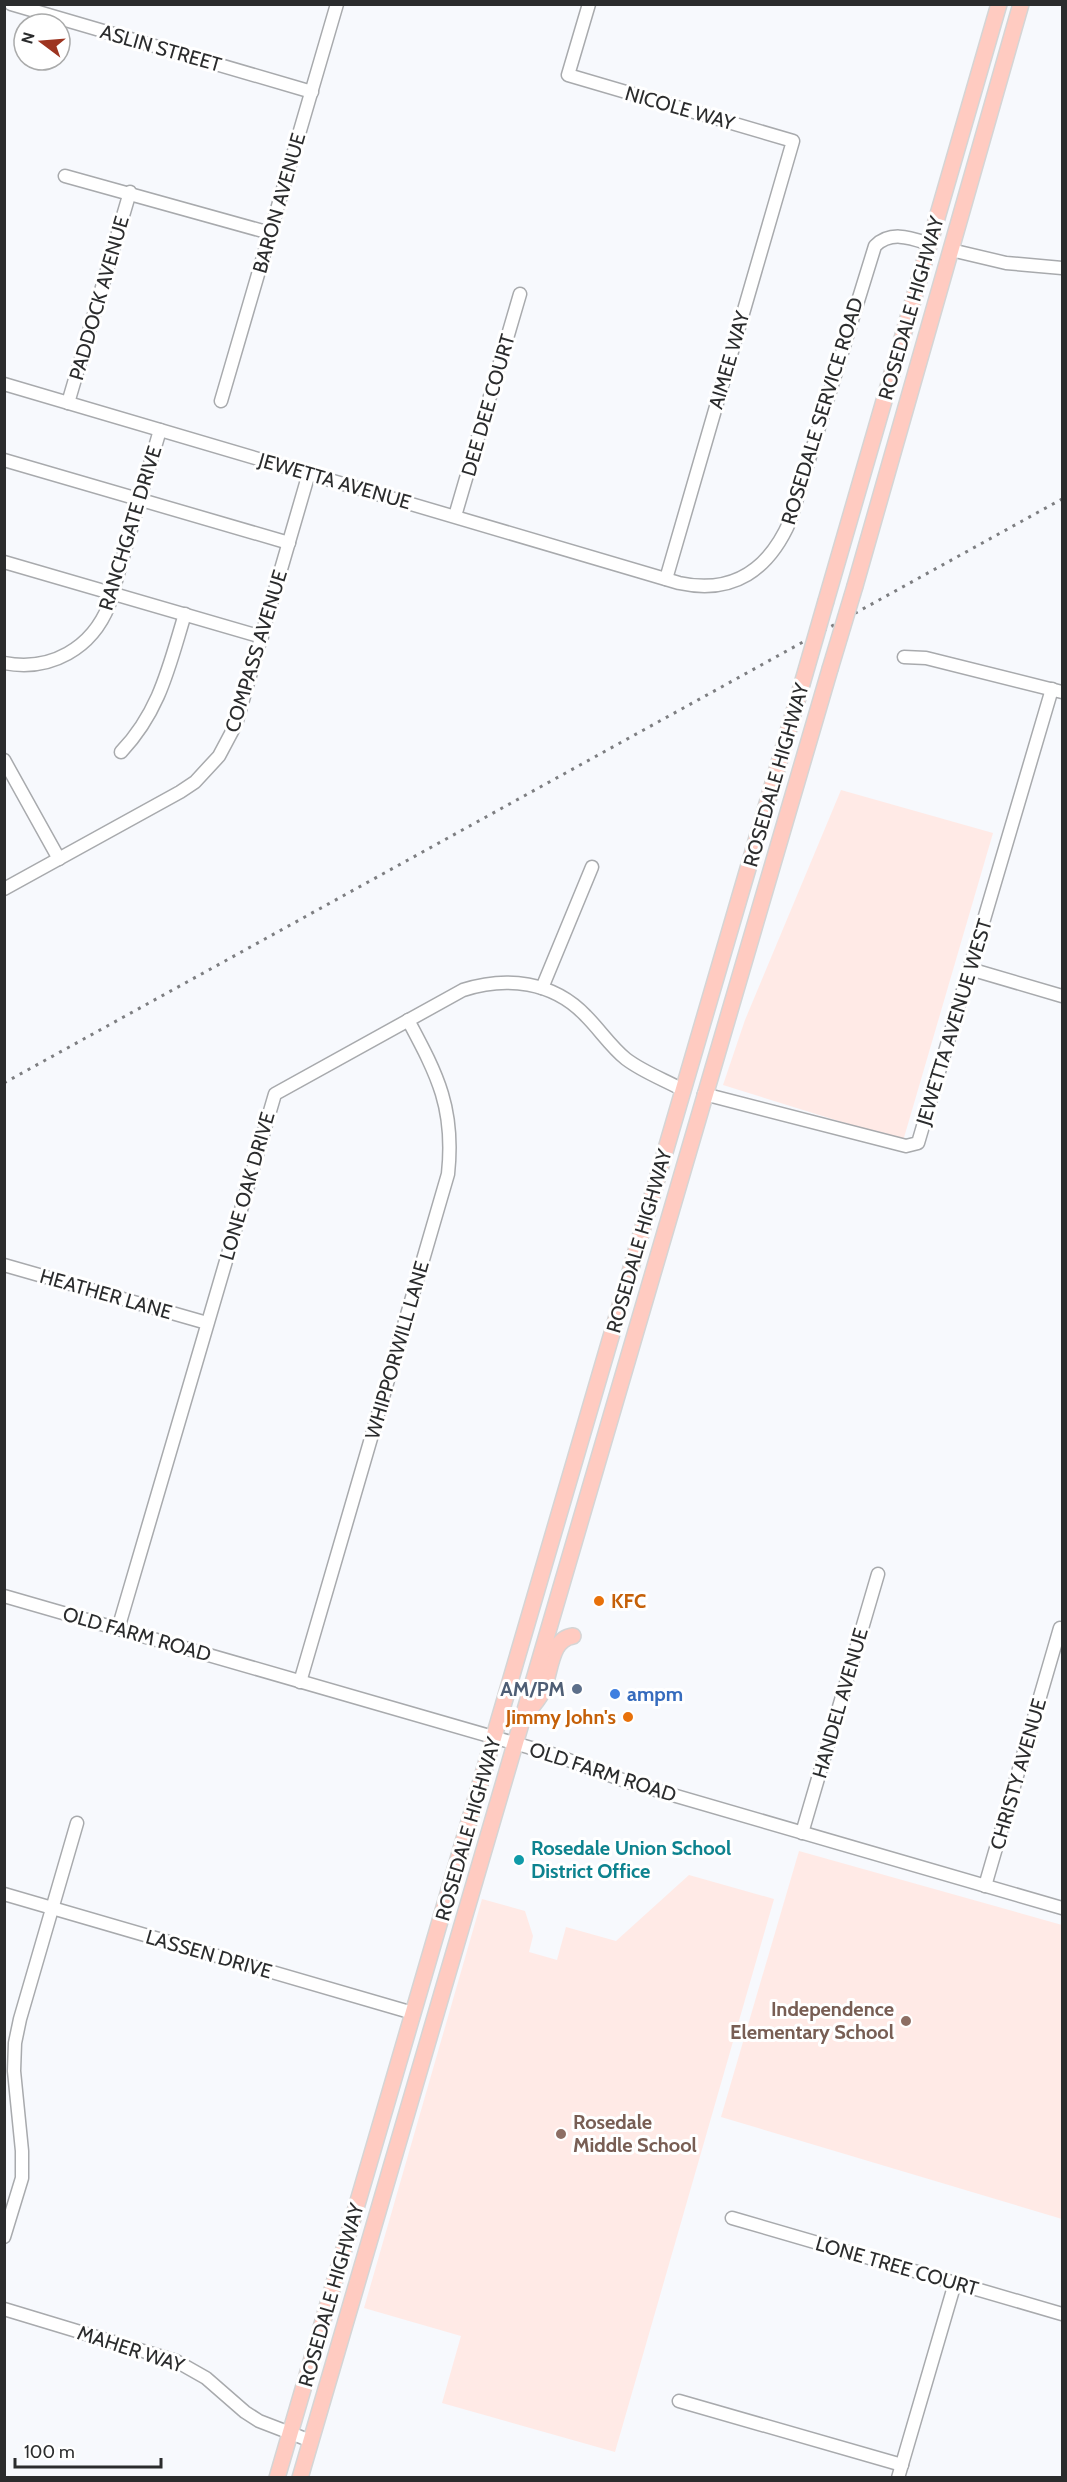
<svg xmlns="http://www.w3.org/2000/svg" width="1067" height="2482" font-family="Cabin,sans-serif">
  <rect width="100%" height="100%" fill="#f7f9fd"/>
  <g fill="#ffeae6">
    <polygon points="841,790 993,833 903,1141 723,1085 745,1020"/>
    <polygon points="799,1851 1062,1925 1062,2219 721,2117"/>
    <polygon points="689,1875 774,1899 615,2452 442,2403 461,2336 364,2308 482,1899 525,1911 533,1936 529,1952 557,1960 566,1927 616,1941"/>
  </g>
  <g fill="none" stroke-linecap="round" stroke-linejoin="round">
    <defs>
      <g id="minor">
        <polyline points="11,4 312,92"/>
        <polyline points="589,4 568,75 793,141 666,579"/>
        <polyline points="65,176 270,233"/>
        <polyline points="951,250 1006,263 1062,268"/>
        <path d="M4,384l675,199c55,12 90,-14 111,-62l85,-275c16,-16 36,-8 55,-2"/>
        <polyline points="221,401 337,4"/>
        <polyline points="68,403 130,192"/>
        <polyline points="4,460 289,543"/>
        <polyline points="455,516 520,294"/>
        <polyline points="4,562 262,637"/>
        <polyline points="904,657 926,658 1062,692"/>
        <path d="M4,663c47,9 88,-15 105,-58l51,-175"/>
        <path d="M121,752c39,-41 48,-86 64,-138"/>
        <polyline points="4,760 59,859"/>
        <polyline points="4,889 180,792 195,782 219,756 236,724 309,473"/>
        <polyline points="970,969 1062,996"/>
        <polyline points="542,988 592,867"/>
        <polyline points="704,1094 906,1146 918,1143 1052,689"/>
        <polyline points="4,1265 207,1323"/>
        <polyline points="4,1596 552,1754 628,1782 1062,1908"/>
        <path d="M118,1629l157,-535 188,-104c43,-14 90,-9 123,26 14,14 25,31 40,43 17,13 39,21 57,31"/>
        <path d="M300,1682l148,-508c7,-65 -10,-98 -40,-154"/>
        <polyline points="802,1833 878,1574"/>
        <polyline points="985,1886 1060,1628"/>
        <polyline points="4,1894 413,2013"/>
        <polyline points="732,2218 1062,2314"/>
        <polyline points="4,2237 22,2178 22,2151 14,2071 15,2043 20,2019 77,1823"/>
        <polyline points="4,2309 176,2361 206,2378 245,2412 259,2421 311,2441"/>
        <polyline points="679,2401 902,2465"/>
        <polyline points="898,2478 955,2283"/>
      </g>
      <g id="major">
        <polyline points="855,586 1021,4"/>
        <polyline points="826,601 999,4"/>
        <path d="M527,1713c5,-7 13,-15 16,-23 8,-18 7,-51 30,-54"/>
        <polyline points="277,2478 802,684"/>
        <polyline points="300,2478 830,669"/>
      </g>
    </defs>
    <use href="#minor" stroke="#a8aaad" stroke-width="15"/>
    <use href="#major" stroke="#d5d5d5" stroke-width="18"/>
    <use href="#minor" stroke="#fff" stroke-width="12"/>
    <use href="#major" stroke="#ffcbc1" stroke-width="15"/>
    <polyline stroke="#7d7e81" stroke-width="3" stroke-dasharray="3 6" stroke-linecap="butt" points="4,1083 1062,499"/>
    <defs>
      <g id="major-bridge">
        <polyline points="830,669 855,586"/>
        <polyline points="802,684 826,601"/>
      </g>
    </defs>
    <use href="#major-bridge" stroke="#d5d5d5" stroke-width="18" stroke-linecap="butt"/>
    <use href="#major-bridge" stroke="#ffcbc1" stroke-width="15"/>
  </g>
  <g fill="#e8710a" stroke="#fff" stroke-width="2">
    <circle cx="599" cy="1601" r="6"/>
    <circle cx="628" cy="1717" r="6"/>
  </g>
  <circle fill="#5c6f8a" stroke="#fff" stroke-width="2" cx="577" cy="1689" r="6"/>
  <circle fill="#3f7fe0" stroke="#fff" stroke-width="2" cx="615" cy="1694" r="6"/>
  <circle fill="#0f9aa8" stroke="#fff" stroke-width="2" cx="519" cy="1860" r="6"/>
  <g fill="#8d6e63" stroke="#fff" stroke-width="2">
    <circle cx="906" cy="2021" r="6"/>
    <circle cx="561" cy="2134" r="6"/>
  </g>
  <g text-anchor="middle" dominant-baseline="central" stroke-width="6" stroke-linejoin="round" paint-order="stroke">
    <g font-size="20" fill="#2b2c2d" stroke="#fff">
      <text transform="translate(161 48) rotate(16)">ASLIN STREET</text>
      <text transform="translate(680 108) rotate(16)">NICOLE WAY</text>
      <text transform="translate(279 203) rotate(-74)">BARON AVENUE</text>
      <text transform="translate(99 298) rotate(-74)">PADDOCK AVENUE</text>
      <text transform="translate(911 308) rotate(-74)">ROSEDALE HIGHWAY</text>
      <text transform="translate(729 360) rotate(-74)">AIMEE WAY</text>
      <text transform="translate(488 405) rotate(-74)">DEE DEE COURT</text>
      <text transform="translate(822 411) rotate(-73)">ROSEDALE SERVICE ROAD</text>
      <text transform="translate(335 481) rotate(16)">JEWETTA AVENUE</text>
      <text transform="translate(130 528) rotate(-73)">RANCHGATE DRIVE</text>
      <text transform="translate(256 651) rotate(-73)">COMPASS AVENUE</text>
      <text transform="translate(776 775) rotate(-74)">ROSEDALE HIGHWAY</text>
      <text transform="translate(954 1022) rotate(-73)">JEWETTA AVENUE WEST</text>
      <text transform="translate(247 1186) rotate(-74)">LONE OAK DRIVE</text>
      <text transform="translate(639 1241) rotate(-74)">ROSEDALE HIGHWAY</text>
      <text transform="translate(106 1294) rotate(16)">HEATHER LANE</text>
      <text transform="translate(397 1350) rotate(-74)">WHIPPORWILL LANE</text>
      <text transform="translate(137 1634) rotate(16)">OLD FARM ROAD</text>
      <text transform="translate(840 1703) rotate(-74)">HANDEL AVENUE</text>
      <text transform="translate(603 1772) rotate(18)">OLD FARM ROAD</text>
      <text transform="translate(1018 1774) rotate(-74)">CHRISTY AVENUE</text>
      <text transform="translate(468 1829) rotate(-74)">ROSEDALE HIGHWAY</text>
      <text transform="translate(209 1954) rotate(16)">LASSEN DRIVE</text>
      <text transform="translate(897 2266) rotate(16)">LONE TREE COURT</text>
      <text transform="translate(331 2295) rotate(-74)">ROSEDALE HIGHWAY</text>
      <text transform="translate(131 2349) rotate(18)">MAHER WAY</text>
    </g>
    <g font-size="20" font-weight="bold" fill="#c56008" stroke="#fff" text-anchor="start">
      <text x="611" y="1601">KFC</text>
      <text x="616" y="1717" text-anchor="end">Jimmy John's</text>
    </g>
    <g font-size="20" font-weight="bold" fill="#4e5e75" stroke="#fff" text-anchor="end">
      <text x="565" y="1689">AM/PM</text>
    </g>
    <g font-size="20" font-weight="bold" fill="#366cbe" stroke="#fff" text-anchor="start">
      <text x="627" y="1694">ampm</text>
    </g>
    <g font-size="20" font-weight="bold" fill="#0d838f" stroke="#fff" text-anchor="start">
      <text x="531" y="1848">Rosedale Union School<tspan x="531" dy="23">District Office</tspan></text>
    </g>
    <g font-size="20" font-weight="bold" fill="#785e54" stroke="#fff" text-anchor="end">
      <text x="894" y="2009">Independence<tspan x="894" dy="23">Elementary School</tspan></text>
      <text x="573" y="2122" text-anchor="start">Rosedale<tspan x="573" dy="23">Middle School</tspan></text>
    </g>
  </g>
  <rect width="1067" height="2482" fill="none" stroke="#2b2c2d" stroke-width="12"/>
  <g transform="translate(42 42) rotate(286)"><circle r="28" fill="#ffffff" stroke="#aaabab" stroke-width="1.5"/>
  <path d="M0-4.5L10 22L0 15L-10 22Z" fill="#9d3420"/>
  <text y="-9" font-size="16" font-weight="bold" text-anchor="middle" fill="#2b2c2d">N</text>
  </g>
  <path d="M15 2458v9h146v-9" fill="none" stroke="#2b2c2d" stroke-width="3"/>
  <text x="24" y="2458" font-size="18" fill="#2b2c2d" stroke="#ffffff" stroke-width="4.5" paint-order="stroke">100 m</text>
</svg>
